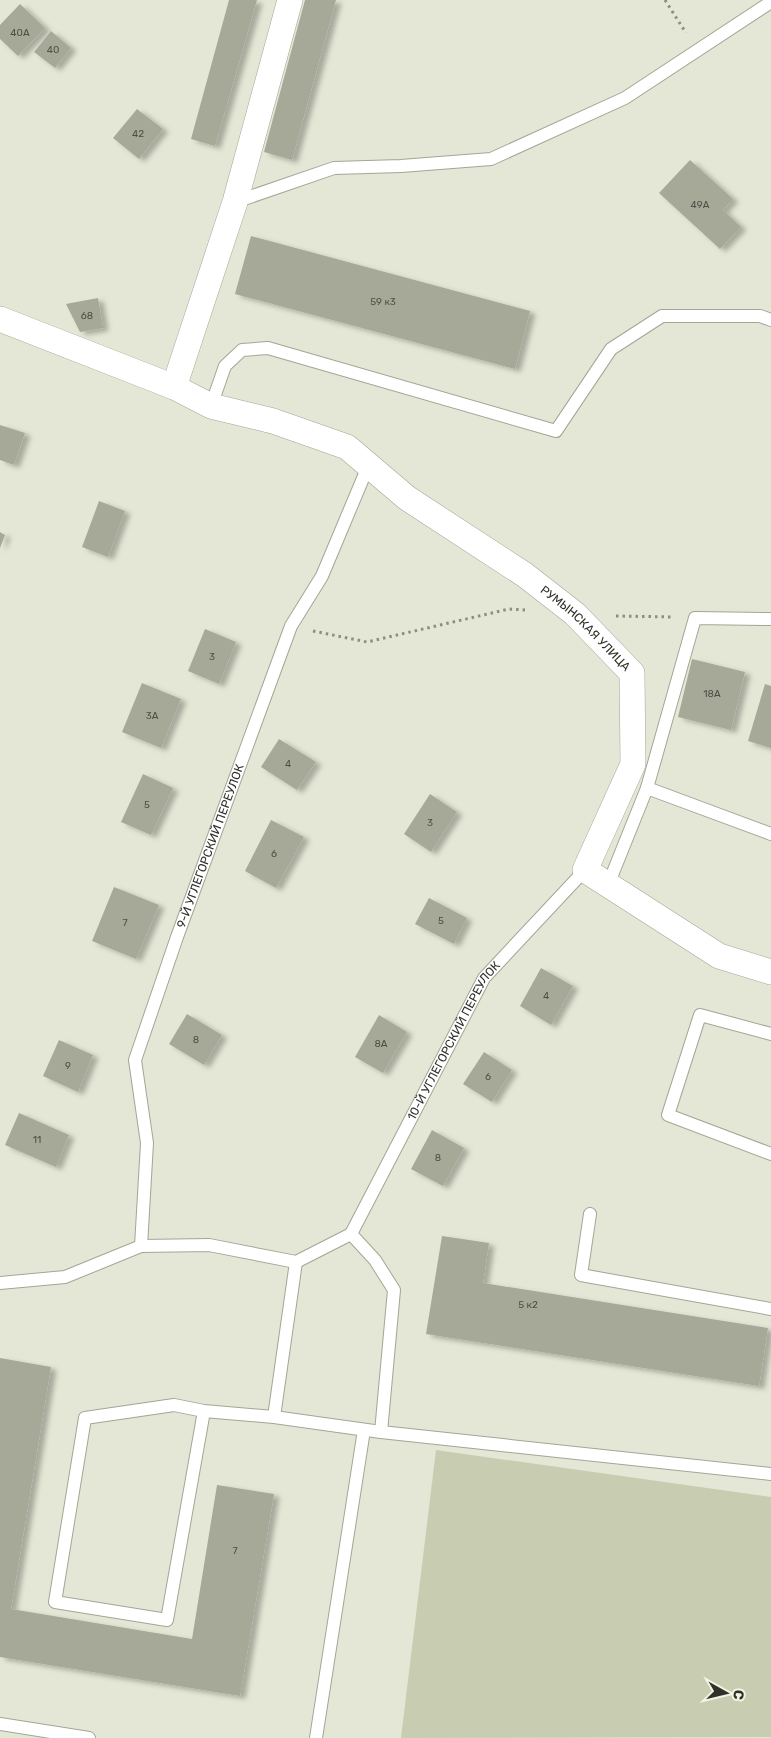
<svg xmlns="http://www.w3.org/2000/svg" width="771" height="1738" font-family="Rubik,sans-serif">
  <defs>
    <filter id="shadow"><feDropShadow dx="5.5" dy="3" stdDeviation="2.5" flood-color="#0004"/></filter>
  </defs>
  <rect width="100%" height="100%" fill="#e4e7d5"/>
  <polygon fill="#c8ccb0" points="436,1450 771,1497 771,1737 401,1738"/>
  <g fill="#a6a998" filter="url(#shadow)">
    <polygon points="229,0 257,0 215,146 191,139"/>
    <polygon points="305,0 336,0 292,160 264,152"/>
    <polygon points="20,4 45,28 18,56 0,39 0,25"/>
    <polygon points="51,31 71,48 55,68 34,52"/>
    <polygon points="137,109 163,129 139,159 113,138"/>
    <polygon points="690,160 733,199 723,210 741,227 720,249 659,193"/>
    <polygon points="251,236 530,311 515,369 235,294"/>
    <polygon points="98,298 103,328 80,332 66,304"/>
    <polygon points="0,425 25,433 14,465 0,460"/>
    <polygon points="99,501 125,511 108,557 82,547"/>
    <polygon points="0,532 5,535 0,548"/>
    <polygon points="205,629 236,642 219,684 188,671"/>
    <polygon points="692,659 745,672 731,730 678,717"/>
    <polygon points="142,683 181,699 161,748 122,732"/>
    <polygon points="765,684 771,686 771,748 748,741"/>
    <polygon points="279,739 316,762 297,790 261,767"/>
    <polygon points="143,774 173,788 151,835 121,822"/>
    <polygon points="430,794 457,812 431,852 404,834"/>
    <polygon points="271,820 304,837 276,888 245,871"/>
    <polygon points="114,887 159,905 136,959 92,941"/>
    <polygon points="429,898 467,918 454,944 415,924"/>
    <polygon points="541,968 573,986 551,1025 520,1006"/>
    <polygon points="187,1014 222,1035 204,1065 169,1044"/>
    <polygon points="379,1015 407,1032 383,1073 355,1057"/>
    <polygon points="59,1040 93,1055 78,1092 43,1076"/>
    <polygon points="484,1052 512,1070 492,1102 463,1084"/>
    <polygon points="19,1113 69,1135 56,1167 5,1145"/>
    <polygon points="432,1130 464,1148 443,1186 411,1169"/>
    <polygon points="442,1236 489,1243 483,1283 768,1328 759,1386 426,1334"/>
    <polygon points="0,1358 51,1367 11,1609 192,1639 217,1485 274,1494 240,1696 0,1657"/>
  </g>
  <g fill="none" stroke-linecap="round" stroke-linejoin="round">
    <defs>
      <g id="service">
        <polyline points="235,202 334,168 401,166 491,159 625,98 771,2"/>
        <polyline points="211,406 225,366 242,350 268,348 556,431 611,349 662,316 760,316 771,320"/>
        <polyline points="647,788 771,834"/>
        <polyline points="608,885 647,788 695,618 769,619"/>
        <polyline points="771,1034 700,1015 668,1115 771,1154"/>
        <polyline points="590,1214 581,1275 771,1309"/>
        <path id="s1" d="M351,1234l133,-256 101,-108"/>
        <path id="s2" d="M141,1246l6,-103 -12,-83 42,-123 114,-311 31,-50 47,-112"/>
        <polyline points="0,1283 65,1277 141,1246 209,1245 296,1262 351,1234 375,1260 394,1290 381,1432"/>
        <polyline points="204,1411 167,1620 55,1602 85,1418 174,1405 204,1411 274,1417 381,1432 771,1474"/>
        <polyline points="274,1417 296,1262"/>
        <polyline points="0,1724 89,1738"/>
        <polyline points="316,1738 364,1430"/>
      </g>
      <g id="minor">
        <path id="s3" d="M0,319l174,68 37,19 62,15 74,26 60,51 118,77 50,39 57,59 1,91 -48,106 134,86 52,16"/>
        <polyline points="174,387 235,202 290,0"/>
      </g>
    </defs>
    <use href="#service" stroke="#a3a695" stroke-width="14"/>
    <use href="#minor" stroke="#a3a695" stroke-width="26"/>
    <g stroke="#8c8e81" stroke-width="3" stroke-dasharray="2.5 4" stroke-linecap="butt">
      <polyline points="665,0 686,33"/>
      <polyline points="616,616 674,617"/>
      <polyline points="313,631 367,642 509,609 525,610"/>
    </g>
    <use href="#service" stroke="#fff" stroke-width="12"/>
    <use href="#minor" stroke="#fff" stroke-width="25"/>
  </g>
  <g text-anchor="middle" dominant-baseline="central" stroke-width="5" stroke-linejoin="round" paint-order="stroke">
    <g font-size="10" fill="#4e4f46">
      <text x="20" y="33">40А</text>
      <text x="53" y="50">40</text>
      <text x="138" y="134">42</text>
      <text x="700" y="205">49А</text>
      <text x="383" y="302">59 к3</text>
      <text x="87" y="316">68</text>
      <text x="212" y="657">3</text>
      <text x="712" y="694">18А</text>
      <text x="152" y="716">3А</text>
      <text x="288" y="764">4</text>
      <text x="147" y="805">5</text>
      <text x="430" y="823">3</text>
      <text x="274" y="854">6</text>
      <text x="441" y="921">5</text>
      <text x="125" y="923">7</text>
      <text x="546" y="996">4</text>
      <text x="196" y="1040">8</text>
      <text x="381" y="1044">8А</text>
      <text x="68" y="1066">9</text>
      <text x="488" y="1077">6</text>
      <text x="37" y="1140">11</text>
      <text x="438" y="1158">8</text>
      <text x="528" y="1305">5 к2</text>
      <text x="235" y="1551">7</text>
    </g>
    <g font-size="12" fill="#30312a" stroke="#f1f5e2">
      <text stroke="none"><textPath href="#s3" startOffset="671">РУМЫНСКАЯ УЛИЦА</textPath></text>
      <text stroke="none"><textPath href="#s2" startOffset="414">9-Й УГЛЕГОРСКИЙ ПЕРЕУЛОК</textPath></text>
      <text stroke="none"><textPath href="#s1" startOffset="219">10-Й УГЛЕГОРСКИЙ ПЕРЕУЛОК</textPath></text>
    </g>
  </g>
  <g transform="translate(726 1693) rotate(98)" stroke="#f1f5e2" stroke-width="4" paint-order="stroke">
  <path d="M0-4L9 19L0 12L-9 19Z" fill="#30312a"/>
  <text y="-8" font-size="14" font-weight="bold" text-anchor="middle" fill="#30312a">С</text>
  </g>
</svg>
